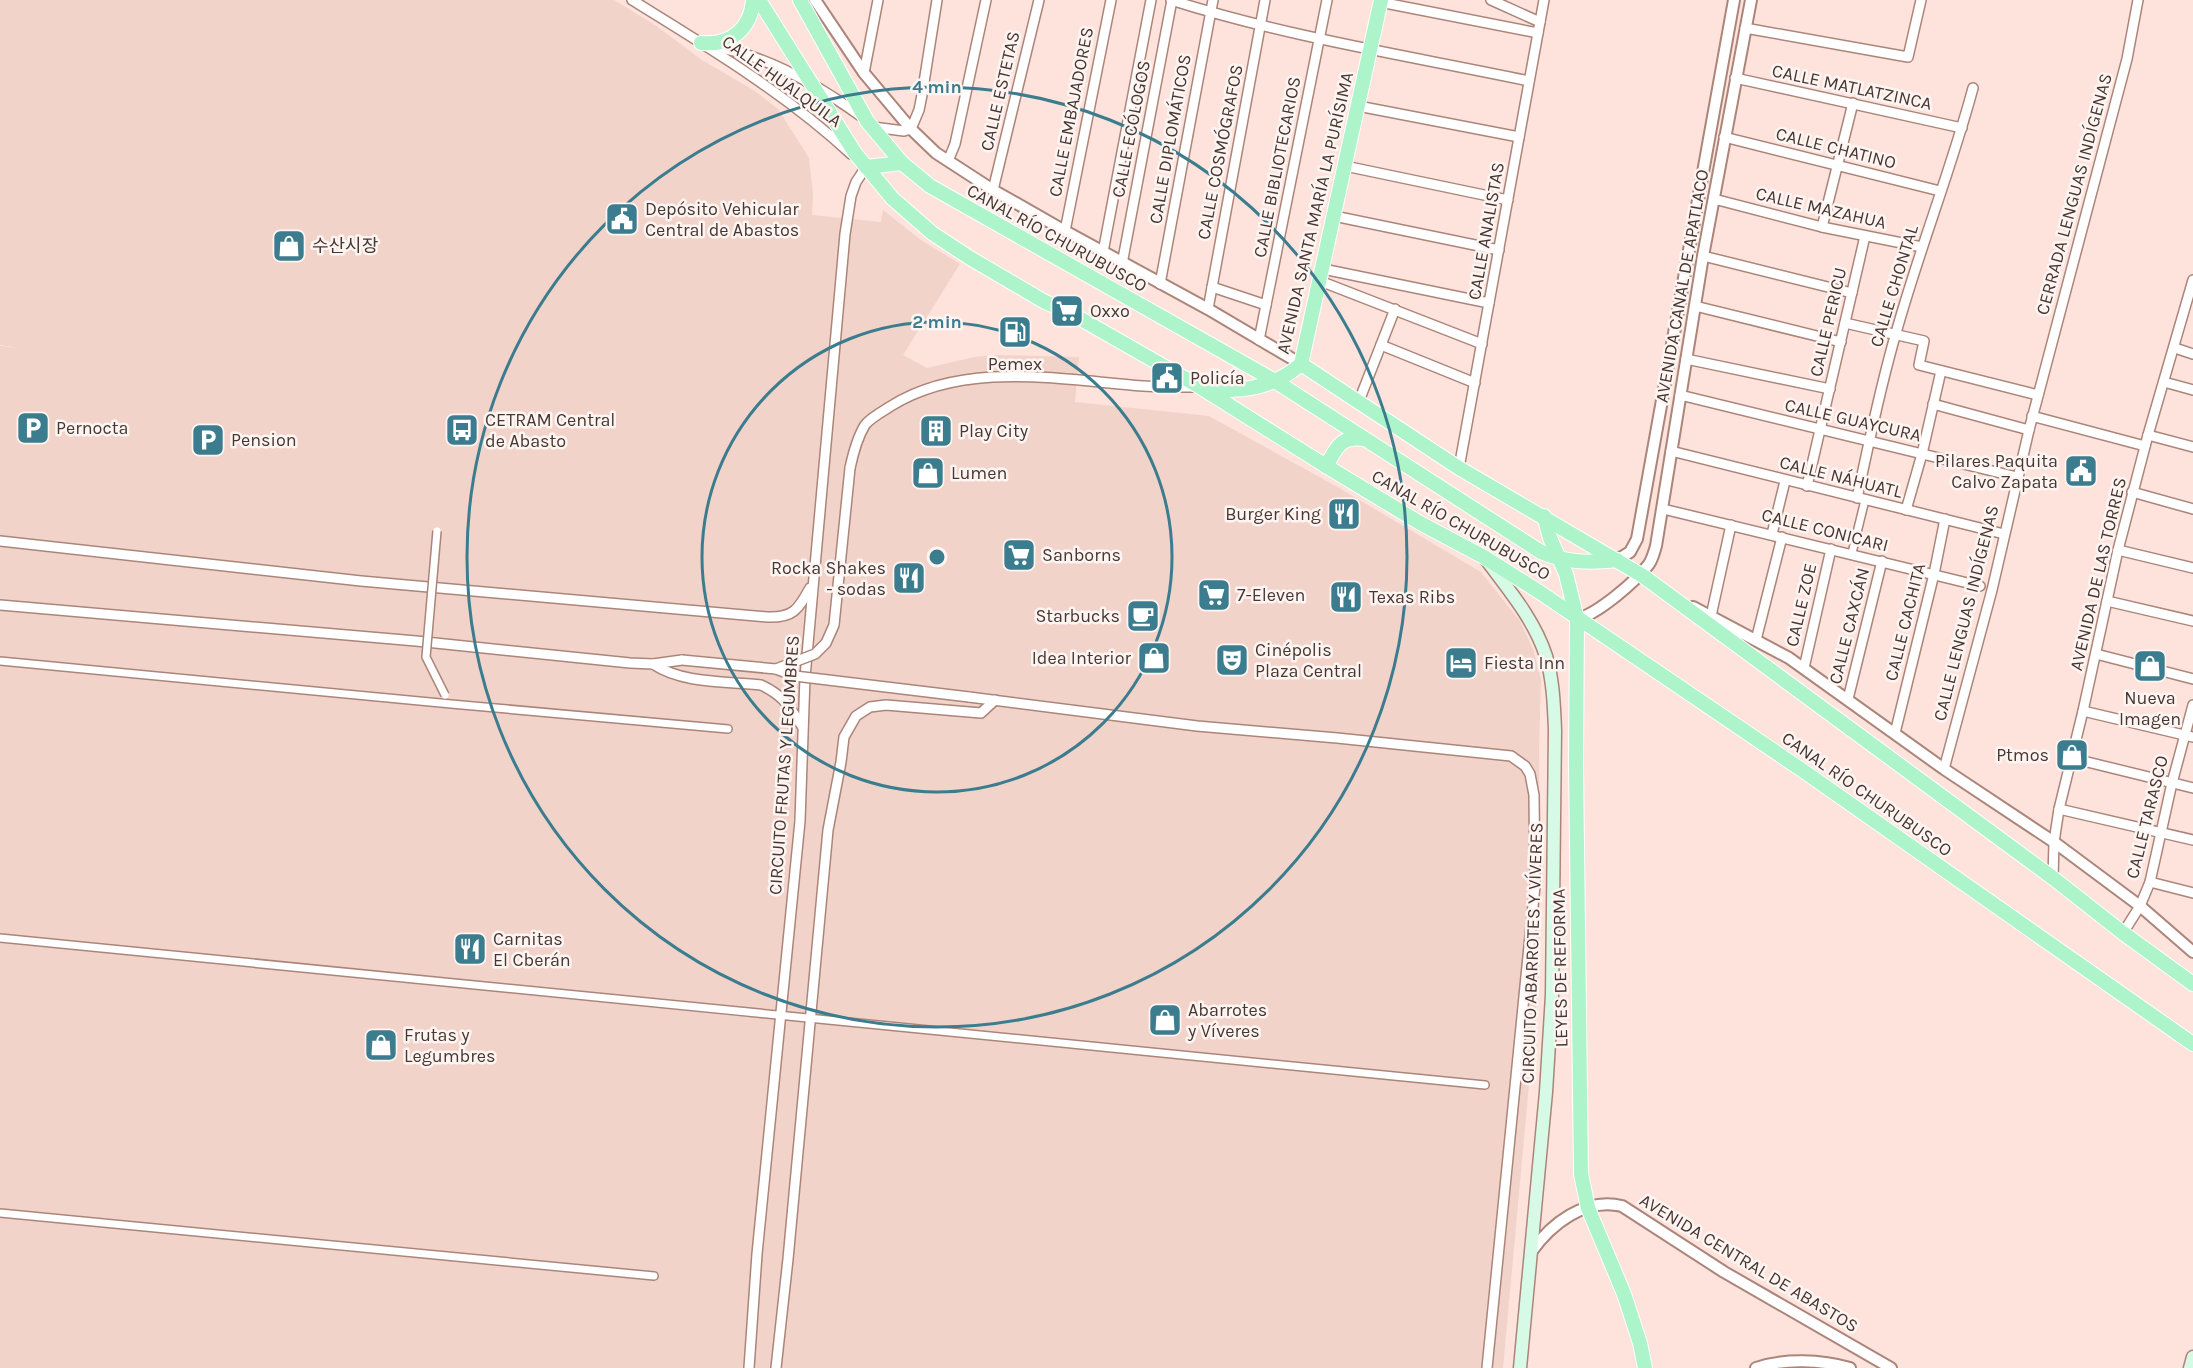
<svg xmlns="http://www.w3.org/2000/svg" width="2193" height="1368" font-family="Karla,'Noto Sans KR',sans-serif">
  <rect width="100%" height="100%" fill="#fde3dc"/>
  <polygon fill="#f1d3ca" points="0,0 614,0 655,25 702,60 755,91 778,109 809,158 813,195 812,215 881,222 883,210 921,240 960,264 903,355 927,368 974,357 996,355 1079,357 1075,402 1209,416 1334,485 1481,572 1520,621 1533,649 1541,679 1539,748 1540,964 1503,1368 0,1368 0,346 21,348 0,345"/>
  <g fill="none" stroke-linecap="round" stroke-linejoin="round">
    <defs>
      <g id="pedestrian">
        <polyline points="1852,553 1865,500"/>
        <polyline points="0,661 451,704 728,729"/>
        <polyline points="0,938 1485,1085"/>
        <polyline points="0,1213 654,1276"/>
      </g>
      <g id="minor">
        <path d="M632,0c76,47 153,93 219,154"/>
        <path d="M1171,0c116,37 239,56 358,81"/>
        <polyline points="1491,0 1540,22"/>
        <polyline points="1380,2 1538,33"/>
        <polyline points="1745,28 1908,57 1921,0"/>
        <path d="M710,46c54,8 108,39 152,71"/>
        <polyline points="864,73 878,0"/>
        <polyline points="1735,78 1962,128"/>
        <polyline points="1358,106 1519,137"/>
        <polyline points="873,127 904,131 911,129 919,110 922,95 937,0"/>
        <polyline points="1724,137 1940,191"/>
        <polyline points="948,161 955,144 986,0"/>
        <polyline points="1345,166 1508,200"/>
        <polyline points="993,190 1039,0"/>
        <polyline points="1714,199 1822,227 1922,247"/>
        <polyline points="1334,216 1499,250"/>
        <polyline points="1822,227 1853,103"/>
        <polyline points="1065,231 1111,0"/>
        <polyline points="1103,252 1151,0"/>
        <polyline points="1703,256 1852,293"/>
        <polyline points="1122,264 1172,0"/>
        <polyline points="1323,269 1489,303"/>
        <polyline points="1320,281 1482,344"/>
        <polyline points="1160,284 1213,0"/>
        <polyline points="1212,287 1266,305"/>
        <polyline points="1695,306 1841,342"/>
        <polyline points="1208,309 1265,0"/>
        <polyline points="1845,323 1924,341 1919,365 2038,395"/>
        <polyline points="1259,340 1327,0"/>
        <polyline points="1381,345 1475,383"/>
        <polyline points="2175,348 2193,354"/>
        <polyline points="1686,359 1830,389"/>
        <polyline points="2164,382 2193,390"/>
        <polyline points="1680,395 2017,477"/>
        <polyline points="1359,401 1395,309"/>
        <polyline points="1933,404 2029,430"/>
        <polyline points="2032,416 2145,446"/>
        <polyline points="2148,435 2193,447"/>
        <polyline points="1671,451 2004,534"/>
        <path d="M850,468c3,-14 7,-30 15,-43 5,-7 18,-14 26,-19 74,-46 170,-26 252,-20 18,1 37,1 55,1"/>
        <polyline points="1459,468 1544,0"/>
        <polyline points="1807,486 1865,236"/>
        <polyline points="2132,492 2193,509"/>
        <path d="M1857,498c12,-55 23,-111 39,-165 23,-83 55,-163 77,-245"/>
        <polyline points="1663,509 1980,586"/>
        <polyline points="1906,510 1922,454 1941,371"/>
        <polyline points="1772,534 1785,481"/>
        <path d="M0,541l361,40 406,36c26,1 31,-7 43,-29"/>
        <polyline points="2118,550 2193,568"/>
        <polyline points="2107,601 2193,621"/>
        <polyline points="0,605 416,641 630,663 653,664 682,660"/>
        <polyline points="1711,616 1731,525"/>
        <polyline points="1756,640 1782,537"/>
        <polyline points="2096,654 2193,679"/>
        <path d="M653,664c30,20 72,17 108,21 22,10 28,21 41,41"/>
        <polyline points="1804,668 1831,549"/>
        <polyline points="969,697 1197,726 1337,738 1511,756 1525,766 1530,774 1534,795 1535,886 1487,1368"/>
        <polyline points="1848,699 1882,561"/>
        <polyline points="2083,711 2193,737"/>
        <polyline points="1895,733 1934,574 1945,519"/>
        <polyline points="2071,758 2193,788"/>
        <polyline points="1944,769 1992,590 2029,430 2127,59 2138,0"/>
        <polyline points="2059,809 2193,840"/>
        <polyline points="2053,878 2054,842 2059,809 2083,711 2118,550 2148,435 2193,280"/>
        <polyline points="2150,882 2193,893"/>
        <polyline points="2123,933 2140,906 2150,882 2172,783 2193,705"/>
        <polyline points="749,1368 757,1254 800,821 805,677 845,234 851,196 856,182 866,167 863,165"/>
        <polyline points="776,1368 788,1259 828,830 841,762 844,737 856,716 870,707 886,705 981,713 995,700"/>
      </g>
      <g id="tertiary">
        <polyline points="815,0 864,73 911,129 936,153 993,190 1065,231 1208,309 1301,364"/>
        <polyline points="1617,560 1630,552 1637,539 1734,0"/>
        <polyline points="1693,607 1789,658 1944,769 2054,842 2140,906 2193,952"/>
        <path d="M1577,619c21,-5 59,-38 72,-55 4,-6 5,-12 7,-18l47,-290 48,-256"/>
        <path d="M1531,1252c20,-28 54,-55 91,-46l102,66 167,96"/>
        <path d="M1756,1368c28,-10 66,-8 94,0"/>
      </g>
      <g id="secondary">
        <path d="M1485,558c23,31 49,61 61,98 7,23 8,49 9,74l-3,265 -6,97 -26,276"/>
        <polyline points="2190,1368 2193,1357"/>
      </g>
      <g id="primary">
        <polyline points="759,0 855,153 892,198 932,233 970,258 1045,302 1067,311 1200,387 1326,466 1420,523 1484,557 1541,593 1802,770 2193,1044"/>
        <path d="M800,0l67,121 35,42 28,23 345,195 266,171c25,11 49,11 76,8"/>
        <path d="M701,43c29,3 50,-14 52,-43"/>
        <polyline points="866,167 902,163"/>
        <polyline points="1301,364 1459,468 1643,576 2053,878 2123,933 2193,984"/>
        <path d="M1206,388c34,6 69,-1 95,-24l80,-364"/>
        <path d="M1326,466c11,-18 13,-30 38,-27"/>
        <polyline points="1544,516 1550,538 1566,574 1577,619 1576,764 1581,1174 1588,1208 1624,1294 1640,1343 1645,1368"/>
      </g>
    </defs>
    <use href="#pedestrian" stroke="#ac857a" stroke-width="10"/>
    <use href="#minor" stroke="#ac857a" stroke-width="12"/>
    <use href="#tertiary" stroke="#ac857a" stroke-width="14"/>
    <use href="#secondary" stroke="#ac857a" stroke-width="15"/>
    <use href="#primary" stroke="#fff" stroke-width="16"/>
    <use href="#pedestrian" stroke="#fff" stroke-width="7"/>
    <use href="#minor" stroke="#fff" stroke-width="9"/>
    <use href="#tertiary" stroke="#fff" stroke-width="10"/>
    <use href="#secondary" stroke="#d6fae5" stroke-width="12"/>
    <use href="#primary" stroke="#adf4cb" stroke-width="14"/>
    <defs>
      <polyline id="pedestrian-bridge" points="437,531 426,657 445,695"/>
      <g id="minor-bridge">
        <polyline points="682,660 776,669 815,654 826,643 834,625 850,468"/>
        <polyline points="776,669 795,676 969,697"/>
      </g>
    </defs>
    <use href="#pedestrian-bridge" stroke="#ac857a" stroke-width="10" stroke-linecap="butt"/>
    <use href="#minor-bridge" stroke="#ac857a" stroke-width="12" stroke-linecap="butt"/>
    <use href="#pedestrian-bridge" stroke="#fff" stroke-width="7"/>
    <use href="#minor-bridge" stroke="#fff" stroke-width="9"/>
  </g>
  <g fill="none" stroke="#3b7d8e" stroke-width="3">
    <circle cx="937" cy="557" r="235"/>
    <circle cx="937" cy="557" r="470"/>
  </g>
  <defs>
    <symbol id="civic-square" viewBox="-11 -11 22 22"><rect x="-9" y="-9" width="18" height="18" rx="4" fill="#3b7d8e" stroke="#fef5f2"/><path d="M-.6-6.5H3V-4.5H.6V-3L4-1V1h2V6H-6V1h2V-1L-.6-3ZM-1.2 2.5V6h2.4V2.5Z" fill="#fff"/></symbol>
    <symbol id="shop-square" viewBox="-11 -11 22 22"><rect x="-9" y="-9" width="18" height="18" rx="4" fill="#3b7d8e" stroke="#fef5f2"/><path d="M-5-2.5h2.3a2.7 3.5 0 0 1 5.4 0H5L5.5 6h-11ZM-1.5-2.5h3a1.5 2.3 0 0 0-3 0Z" fill="#fff"/></symbol>
    <symbol id="supermarket-square" viewBox="-11 -11 22 22"><rect x="-9" y="-9" width="18" height="18" rx="4" fill="#3b7d8e" stroke="#fef5f2"/><path d="M-6-5.5h2.5l.6 2H6L4.5 2H-2.5L-4.4-4H-6ZM-1.5 3.2a1.3 1.3 0 1 0 .1 0ZM3 3.2a1.3 1.3 0 1 0 .1 0Z" fill="#fff"/></symbol>
    <symbol id="fuel-square" viewBox="-11 -11 22 22"><rect x="-9" y="-9" width="18" height="18" rx="4" fill="#3b7d8e" stroke="#fef5f2"/><path d="M-5.5-6h7V0h2V4h1.3V-2.5L3-4.5l.8-.8L6-3V5H2.5V1h-1V6h-7ZM-4.2-4.7v3.2H.2V-4.7Z" fill="#fff"/></symbol>
    <symbol id="parking-square" viewBox="-11 -11 22 22"><rect x="-9" y="-9" width="18" height="18" rx="4" fill="#3b7d8e" stroke="#fef5f2"/><path d="M-3.5-5.5H1a3.5 3.5 0 0 1 0 7H-1V5.5H-3.5ZM-1-3.4V-.6H.8a1.4 1.4 0 0 0 0-2.8Z" fill="#fff"/></symbol>
    <symbol id="bus-square" viewBox="-11 -11 22 22"><rect x="-9" y="-9" width="18" height="18" rx="4" fill="#3b7d8e" stroke="#fef5f2"/><path d="M-5-6H5V4H4V6H2V4H-2V6H-4V4H-5ZM-3.5-4V0h7V-4ZM-3.5 1.2v1.5H-2V1.2ZM2 1.2v1.5H3.5V1.2Z" fill="#fff"/></symbol>
    <symbol id="building-square" viewBox="-11 -11 22 22"><rect x="-9" y="-9" width="18" height="18" rx="4" fill="#3b7d8e" stroke="#fef5f2"/><path d="M-4-6H4V6H1V3H-1V6H-4ZM-2.5-4.3h1.7v1.8h-1.7ZM.8-4.3h1.7v1.8H.8ZM-2.5-1h1.7V.8h-1.7ZM.8-1h1.7V.8H.8Z" fill="#fff"/></symbol>
    <symbol id="restaurant-square" viewBox="-11 -11 22 22"><rect x="-9" y="-9" width="18" height="18" rx="4" fill="#3b7d8e" stroke="#fef5f2"/><path d="M-5-6h1v4h1v-4h1v4h1v-4h1v5L-1.5 .5V6h-2V.5L-5-1ZM5-6V6H3V1.5H1.5Q1.5-4 5-6Z" fill="#fff"/></symbol>
    <symbol id="cafe-square" viewBox="-11 -11 22 22"><rect x="-9" y="-9" width="18" height="18" rx="4" fill="#3b7d8e" stroke="#fef5f2"/><path d="M-5.5-4.5H6V0H3Q3 3.5 0 3.5H-2.5Q-5.5 3.5-5.5 0ZM3-3.2v2h1.7v-2ZM-6 4.5H4V6H-6Z" fill="#fff"/></symbol>
    <symbol id="theatre-square" viewBox="-11 -11 22 22"><rect x="-9" y="-9" width="18" height="18" rx="4" fill="#3b7d8e" stroke="#fef5f2"/><path d="M-5-5.5Q0-4 5-5.5V0Q5 5 0 6Q-5 5-5 0ZM-3.3-2.5H-1v1.5H-3.3ZM1-2.5H3.3v1.5H1ZM-2.8 1Q0 5.5 2.8 1Z" fill="#fff"/></symbol>
    <symbol id="hotel-square" viewBox="-11 -11 22 22"><rect x="-9" y="-9" width="18" height="18" rx="4" fill="#3b7d8e" stroke="#fef5f2"/><path d="M-6-4.5h1.5V1H6V5H4.5V3h-9V5H-6ZM-4 0a1.8 1.8 0 1 1 3.6 0ZM.5 0V-2.5h3Q6-2.5 6 0Z" fill="#fff"/></symbol>
  </defs>
  <g fill-rule="evenodd">
    <use href="#civic-square" x="603" y="200" width="38" height="38"/>
    <use href="#shop-square" x="270" y="227" width="38" height="38"/>
    <use href="#supermarket-square" x="1048" y="292" width="38" height="38"/>
    <use href="#fuel-square" x="996" y="313" width="38" height="38"/>
    <use href="#civic-square" x="1148" y="359" width="38" height="38"/>
    <use href="#parking-square" x="14" y="409" width="38" height="38"/>
    <use href="#bus-square" x="443" y="411" width="38" height="38"/>
    <use href="#building-square" x="917" y="412" width="38" height="38"/>
    <use href="#parking-square" x="189" y="421" width="38" height="38"/>
    <use href="#civic-square" x="2062" y="452" width="38" height="38"/>
    <use href="#shop-square" x="909" y="454" width="38" height="38"/>
    <use href="#restaurant-square" x="1325" y="495" width="38" height="38"/>
    <use href="#supermarket-square" x="1000" y="536" width="38" height="38"/>
    <use href="#restaurant-square" x="890" y="559" width="38" height="38"/>
    <use href="#supermarket-square" x="1195" y="576" width="38" height="38"/>
    <use href="#restaurant-square" x="1327" y="578" width="38" height="38"/>
    <use href="#cafe-square" x="1124" y="597" width="38" height="38"/>
    <use href="#shop-square" x="1135" y="639" width="38" height="38"/>
    <use href="#theatre-square" x="1213" y="641" width="38" height="38"/>
    <use href="#hotel-square" x="1442" y="644" width="38" height="38"/>
    <use href="#shop-square" x="2131" y="647" width="38" height="38"/>
    <use href="#shop-square" x="2053" y="736" width="38" height="38"/>
    <use href="#restaurant-square" x="451" y="930" width="38" height="38"/>
    <use href="#shop-square" x="1146" y="1001" width="38" height="38"/>
    <use href="#shop-square" x="362" y="1026" width="38" height="38"/>
  </g>
  <g text-anchor="middle" dominant-baseline="central" stroke-width="5" stroke-linejoin="round" paint-order="stroke">
    <g font-size="18" fill="#473732" stroke="#fef5f2">
      <text transform="translate(782 81) rotate(36)">CALLE HUALQUILA</text>
      <text transform="translate(1852 87) rotate(12)">CALLE MATLATZINCA</text>
      <text transform="translate(1000 91) rotate(-77)">CALLE ESTETAS</text>
      <text transform="translate(1071 112) rotate(-79)">CALLE EMBAJADORES</text>
      <text transform="translate(1131 129) rotate(-79)">CALLE ECÓLOGOS</text>
      <text transform="translate(1170 139) rotate(-80)">CALLE DIPLOMÁTICOS</text>
      <text transform="translate(1836 148) rotate(14)">CALLE CHATINO</text>
      <text transform="translate(1220 152) rotate(-79)">CALLE COSMÓGRAFOS</text>
      <text transform="translate(1277 167) rotate(-79)">CALLE BIBLIOTECARIOS</text>
      <text transform="translate(2074 194) rotate(-75)">CERRADA LENGUAS INDÍGENAS</text>
      <text transform="translate(1821 208) rotate(13)">CALLE MAZAHUA</text>
      <text transform="translate(1315 213) rotate(-77)">AVENIDA SANTA MARÍA LA PURÍSIMA</text>
      <text transform="translate(1486 231) rotate(-80)">CALLE ANALISTAS</text>
      <text transform="translate(1057 238) rotate(29)">CANAL RÍO CHURUBUSCO</text>
      <text transform="translate(1682 286) rotate(-80)">AVENIDA CANAL DE APATLACO</text>
      <text transform="translate(1894 286) rotate(-73)">CALLE CHONTAL</text>
      <text transform="translate(1828 322) rotate(-77)">CALLE PERICU</text>
      <text transform="translate(1853 420) rotate(13)">CALLE GUAYCURA</text>
      <text transform="translate(1841 477) rotate(14)">CALLE NÁHUATL</text>
      <text transform="translate(1461 525) rotate(30)">CANAL RÍO CHURUBUSCO</text>
      <text transform="translate(1825 530) rotate(14)">CALLE CONICARI</text>
      <text transform="translate(2098 574) rotate(-77)">AVENIDA DE LAS TORRES</text>
      <text transform="translate(1801 605) rotate(-77)">CALLE ZOE</text>
      <text transform="translate(1966 613) rotate(-76)">CALLE LENGUAS INDÍGENAS</text>
      <text transform="translate(1905 622) rotate(-76)">CALLE CACHITA</text>
      <text transform="translate(1849 626) rotate(-76)">CALLE CAXCÁN</text>
      <text transform="translate(784 765) rotate(-86)">CIRCUITO FRUTAS Y LEGUMBRES</text>
      <text transform="translate(1867 794) rotate(35)">CANAL RÍO CHURUBUSCO</text>
      <text transform="translate(2147 817) rotate(-76)">CALLE TARASCO</text>
      <text transform="translate(1532 953) rotate(-88)">CIRCUITO ABARROTES Y VÍVERES</text>
      <text transform="translate(1560 968) rotate(-91)">LEYES DE REFORMA</text>
      <text transform="translate(1749 1263) rotate(31)">AVENIDA CENTRAL DE ABASTOS</text>
    </g>
    <g font-size="18" fill="#473732" stroke="#fef5f2" text-anchor="start">
      <text x="645" y="209">Depósito Vehicular<tspan x="645" dy="21">Central de Abastos</tspan></text>
      <text x="312" y="246">수산시장</text>
      <text x="1090" y="311">Oxxo</text>
      <text x="1015" y="364" text-anchor="middle">Pemex</text>
      <text x="1190" y="378">Policía</text>
      <text x="485" y="420">CETRAM Central<tspan x="485" dy="21">de Abasto</tspan></text>
      <text x="56" y="428">Pernocta</text>
      <text x="959" y="431">Play City</text>
      <text x="231" y="440">Pension</text>
      <text x="2058" y="461" text-anchor="end">Pilares Paquita<tspan x="2058" dy="21">Calvo Zapata</tspan></text>
      <text x="951" y="473">Lumen</text>
      <text x="1321" y="514" text-anchor="end">Burger King</text>
      <text x="1042" y="555">Sanborns</text>
      <text x="886" y="568" text-anchor="end">Rocka Shakes<tspan x="886" dy="21">- sodas</tspan></text>
      <text x="1237" y="595">7-Eleven</text>
      <text x="1369" y="597">Texas Ribs</text>
      <text x="1120" y="616" text-anchor="end">Starbucks</text>
      <text x="1255" y="650">Cinépolis<tspan x="1255" dy="21">Plaza Central</tspan></text>
      <text x="1131" y="658" text-anchor="end">Idea Interior</text>
      <text x="1484" y="663">Fiesta Inn</text>
      <text x="2150" y="698" text-anchor="middle">Nueva<tspan x="2150" dy="21">Imagen</tspan></text>
      <text x="2049" y="755" text-anchor="end">Ptmos</text>
      <text x="493" y="939">Carnitas<tspan x="493" dy="21">El Cberán</tspan></text>
      <text x="1188" y="1010">Abarrotes<tspan x="1188" dy="21">y Víveres</tspan></text>
      <text x="404" y="1035">Frutas y<tspan x="404" dy="21">Legumbres</tspan></text>
    </g>
  </g>
  <circle cx="937" cy="557" r="9" fill="#3b7d8e" stroke="#fef5f2" stroke-width="3"/>
  <g font-size="18" text-anchor="middle" font-weight="bold" fill="#3b7d8e" stroke="#fef5f2" stroke-width="5" stroke-linejoin="round" paint-order="stroke">
    <text x="937" y="93">4 min</text>
    <text x="937" y="328">2 min</text>
  </g>
</svg>
